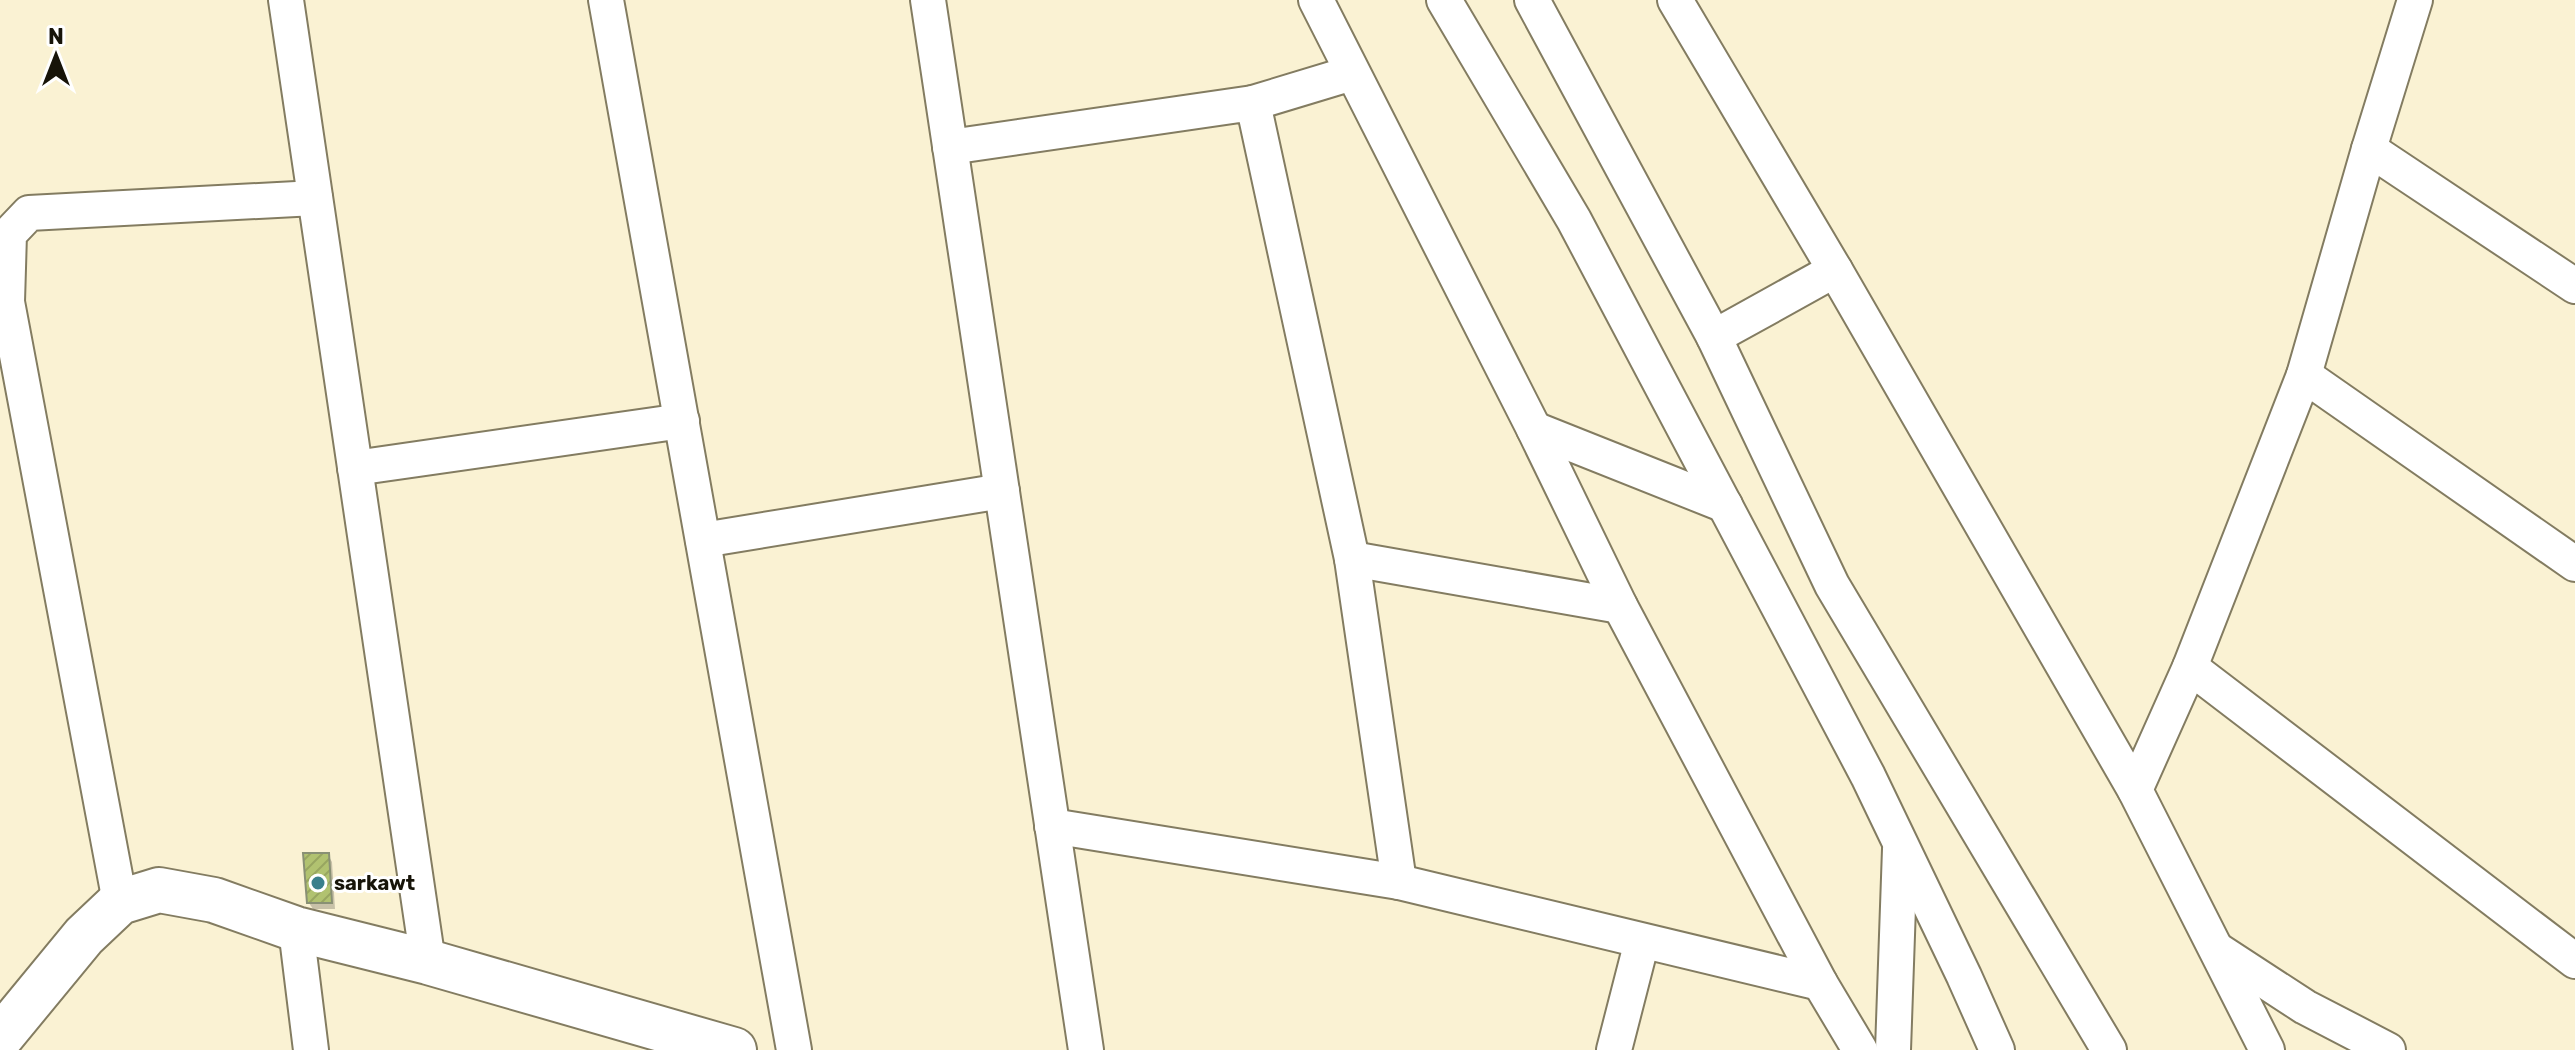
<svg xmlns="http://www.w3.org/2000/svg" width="2575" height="1050" font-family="Rubik,sans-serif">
  <defs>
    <pattern id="building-hatch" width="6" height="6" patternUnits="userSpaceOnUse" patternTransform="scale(2)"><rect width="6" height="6" fill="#b1c270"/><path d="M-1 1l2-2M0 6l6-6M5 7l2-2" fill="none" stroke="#98a660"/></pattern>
  </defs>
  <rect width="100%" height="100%" fill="#faf2d3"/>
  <polygon fill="#0003" points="328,855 332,862 335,909 313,909 309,903"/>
  <polygon fill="url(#building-hatch)" stroke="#899074" stroke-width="2" points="303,853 329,853 332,903 307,903"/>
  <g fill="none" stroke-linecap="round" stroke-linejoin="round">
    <defs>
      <g id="street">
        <polyline points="286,0 428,962"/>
        <polyline points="606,0 794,1050"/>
        <polyline points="928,0 1086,1050"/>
        <polyline points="1316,0 1534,429 1620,606 1820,983 1860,1050"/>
        <polyline points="1444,0 1574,220 1868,776 1964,976 1997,1050"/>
        <polyline points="1532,0 1714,337 1832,585 2109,1050"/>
        <polyline points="1675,0 1835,270 2135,790 2267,1050"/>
        <polyline points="1253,103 1352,73"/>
        <polyline points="950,147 1253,103 1352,559 1399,882"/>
        <polyline points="2369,149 2575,286"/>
        <polyline points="1714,337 1835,270"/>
        <polyline points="2304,375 2575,564"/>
        <polyline points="1534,429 1725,505"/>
        <polyline points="355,468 682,421"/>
        <polyline points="703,540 1002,491"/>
        <polyline points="1352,559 1620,606"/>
        <polyline points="2190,667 2575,961"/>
        <polyline points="2135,790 2190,667 2304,375 2369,149 2415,0"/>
        <polyline points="1052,826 1399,882 1820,983"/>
        <polyline points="120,902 7,302 9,234 29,213 315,198"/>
        <polyline points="296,929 311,1050"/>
        <polyline points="2219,951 2305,1007 2388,1050"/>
        <polyline points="1614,1050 1642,941"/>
        <polyline points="1893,1050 1900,849"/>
      </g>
      <polyline id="secondary" points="0,1038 84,936 120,902 159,890 214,900 296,929 428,962 734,1050"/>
    </defs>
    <use href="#street" stroke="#837c61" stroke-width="38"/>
    <use href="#secondary" stroke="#837c61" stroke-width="48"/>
    <use href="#street" stroke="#fff" stroke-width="34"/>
    <use href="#secondary" stroke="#fff" stroke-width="44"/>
  </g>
  <circle fill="#397f8c" stroke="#fff" stroke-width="3" cx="318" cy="883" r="8"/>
  <g text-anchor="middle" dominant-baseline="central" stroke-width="6" stroke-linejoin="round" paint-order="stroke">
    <g font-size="20" font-weight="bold" fill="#171409" stroke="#fff" text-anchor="start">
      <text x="334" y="883">sarkawt</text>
    </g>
  </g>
  <g transform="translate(56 56)" stroke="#ffffff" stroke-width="6" paint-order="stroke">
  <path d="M0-6L14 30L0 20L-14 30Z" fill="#171409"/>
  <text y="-12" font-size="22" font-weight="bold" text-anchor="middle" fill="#171409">N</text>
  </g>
</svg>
